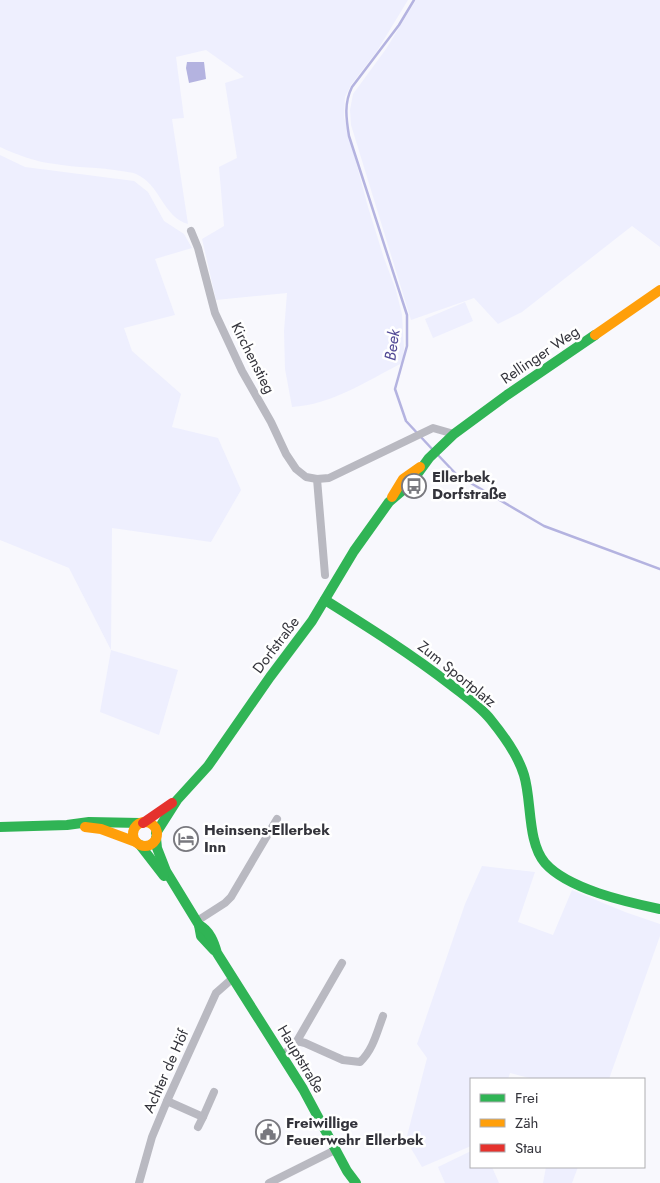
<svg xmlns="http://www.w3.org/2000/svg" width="660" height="1183" font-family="Jost,sans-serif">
  <rect width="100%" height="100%" fill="#f8f8fd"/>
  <g fill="#eeeffe">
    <path d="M0,0h408l-31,51 -26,34 -6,12 -1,20 24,90 16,51 12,32 6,24 2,35 -2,14c-35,18 -71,42 -110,44l-7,-38 -1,-38 3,-38 -71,7 -14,-61 22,-13 -5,-59 18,-9 -12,-75 19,-6 -38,-27 -30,7 8,61 -12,1 16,105c-25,-7 -28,-40 -52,-50 -4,-2 -10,-2 -15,-3 -22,-4 -44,-3 -66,-7 -19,-2 -38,-9 -55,-17z"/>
    <polygon points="416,0 660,0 660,247 632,226 522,312 498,324 474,298 411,320 351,125 350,110 353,94 386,49"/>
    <polygon points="0,155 25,167 134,181 148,192 164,221 184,234 192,248 155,259 175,315 124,328 132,351 181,394 172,427 218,438 241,490 211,542 112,528 111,650 178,670 159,735 100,712 111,650 69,568 0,540"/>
    <polygon points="465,302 473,321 433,338 425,319"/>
    <polygon points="482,866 535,872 518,922 553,935 572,890 625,912 660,924 660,936 609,1079 533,1079 510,1073 508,1079 471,1079 471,1146 422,1167 406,1140 427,1058 417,1044 465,904"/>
    <polygon points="471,1151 471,1167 492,1167 499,1183 445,1183 438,1167"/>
    <polygon points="546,1167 578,1167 572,1183 543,1183"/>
  </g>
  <polygon fill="#b4b3e0" points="187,62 204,62 206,79 189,83 186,68"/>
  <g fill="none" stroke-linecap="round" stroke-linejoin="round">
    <g stroke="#b4b3e0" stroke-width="2.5">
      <path d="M414,0l-15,25 -47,62c-8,16 -6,31 -3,49l58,179v31l-12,43 11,32 27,29"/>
      <polyline points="437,454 457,475 544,526 660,569"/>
    </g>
    <g stroke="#b9b9c1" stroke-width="8">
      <polyline points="191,231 198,248 215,313 242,371 271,422 286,454 296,469 306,477 317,479 325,575"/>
      <polyline points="317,479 329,478 433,428 454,434"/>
      <polyline points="197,921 225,903 231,897 277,819"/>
      <polyline points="297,1041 342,963"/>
      <path d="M283,1056l14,-15 8,2 38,17 17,2c13,-12 17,-30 23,-46"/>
      <polyline points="167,1101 203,1117 214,1092"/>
      <polyline points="198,1127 203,1117"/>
      <polyline points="139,1183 152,1137 167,1101 216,993 233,978"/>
      <polyline points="269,1183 335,1150"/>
    </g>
    <g stroke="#30b455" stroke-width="10">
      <path d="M325,600c43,27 86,54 126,85 14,11 29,21 40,35 13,16 27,35 33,55 8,26 3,67 21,88 23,26 81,39 115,46"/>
      <polyline points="0,827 67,825 89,822 140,823"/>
      <polyline points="156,833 177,800 208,766 270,677 312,621 354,551 389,502 410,484 429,458 454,434 507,395 595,335"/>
      <polyline points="156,838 157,848 166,871 199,925 201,936 214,950"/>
      <polyline points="140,845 164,876"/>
      <path d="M199,925c11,6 15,17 18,28l86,136 44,82 9,12"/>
    </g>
    <g stroke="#ff9f0a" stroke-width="10">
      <polyline points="595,335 660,290"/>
      <polyline points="392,497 403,479 420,467"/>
      <circle cx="145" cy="834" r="12"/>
      <polyline points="85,827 101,829 136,842"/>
    </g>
    <polyline stroke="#e5322d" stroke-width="10" points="143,823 172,803"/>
  </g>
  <defs>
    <symbol id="bus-ring" viewBox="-11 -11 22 22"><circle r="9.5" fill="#fff" stroke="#79797f" stroke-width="1.5"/><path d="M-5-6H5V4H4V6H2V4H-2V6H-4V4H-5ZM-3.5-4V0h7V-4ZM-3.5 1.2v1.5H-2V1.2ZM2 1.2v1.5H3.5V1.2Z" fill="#79797f"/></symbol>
    <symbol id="hotel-ring" viewBox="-11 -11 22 22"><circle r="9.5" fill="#fff" stroke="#79797f" stroke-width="1.5"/><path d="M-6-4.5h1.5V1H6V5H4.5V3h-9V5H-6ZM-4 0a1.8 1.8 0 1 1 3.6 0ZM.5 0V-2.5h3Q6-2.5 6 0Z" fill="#79797f"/></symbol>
    <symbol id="civic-ring" viewBox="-11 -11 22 22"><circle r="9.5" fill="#fff" stroke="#79797f" stroke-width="1.5"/><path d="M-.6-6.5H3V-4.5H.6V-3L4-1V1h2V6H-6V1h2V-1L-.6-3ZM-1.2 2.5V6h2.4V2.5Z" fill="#79797f"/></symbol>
  </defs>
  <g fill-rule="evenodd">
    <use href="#bus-ring" x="400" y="472" width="28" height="28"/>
    <use href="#hotel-ring" x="172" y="825" width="28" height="28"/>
    <use href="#civic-ring" x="254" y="1118" width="28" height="28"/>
  </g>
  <g text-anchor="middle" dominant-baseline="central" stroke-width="5" stroke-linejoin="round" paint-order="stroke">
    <g font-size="15" fill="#34343b" stroke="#fff">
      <text transform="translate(540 355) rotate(-34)">Rellinger Weg</text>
      <text transform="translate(253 358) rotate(63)">Kirchenstieg</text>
      <text transform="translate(276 645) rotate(-53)">Dorfstraße</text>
      <text transform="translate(457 674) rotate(39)">Zum Sportplatz</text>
      <text transform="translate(301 1059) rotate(59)">Hauptstraße</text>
      <text transform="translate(166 1071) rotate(-66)">Achter de Höf</text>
    </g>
    <g font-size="15" font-weight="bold" fill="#34343b" stroke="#fff" text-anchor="start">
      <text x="432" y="477">Ellerbek,<tspan x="432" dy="17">Dorfstraße</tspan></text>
      <text x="204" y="830">Heinsens-Ellerbek<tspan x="204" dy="17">Inn</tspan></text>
      <text x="286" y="1123">Freiwillige<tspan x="286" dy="17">Feuerwehr Ellerbek</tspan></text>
    </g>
    <g font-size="16" font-style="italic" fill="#524a96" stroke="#fff">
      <text transform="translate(392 345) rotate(-82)">Beek</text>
    </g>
  </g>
  <rect x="470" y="1078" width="175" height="90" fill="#ffffff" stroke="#aeaeb1"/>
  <rect x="480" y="1094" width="25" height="8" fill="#30b455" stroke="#aeaeb1"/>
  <text x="515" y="1103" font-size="15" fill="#34343b">Frei</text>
  <rect x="480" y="1119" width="25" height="8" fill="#ff9f0a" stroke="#aeaeb1"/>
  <text x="515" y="1128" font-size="15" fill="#34343b">Zäh</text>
  <rect x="480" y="1144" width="25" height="8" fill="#e5322d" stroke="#aeaeb1"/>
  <text x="515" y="1153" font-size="15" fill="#34343b">Stau</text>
</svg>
